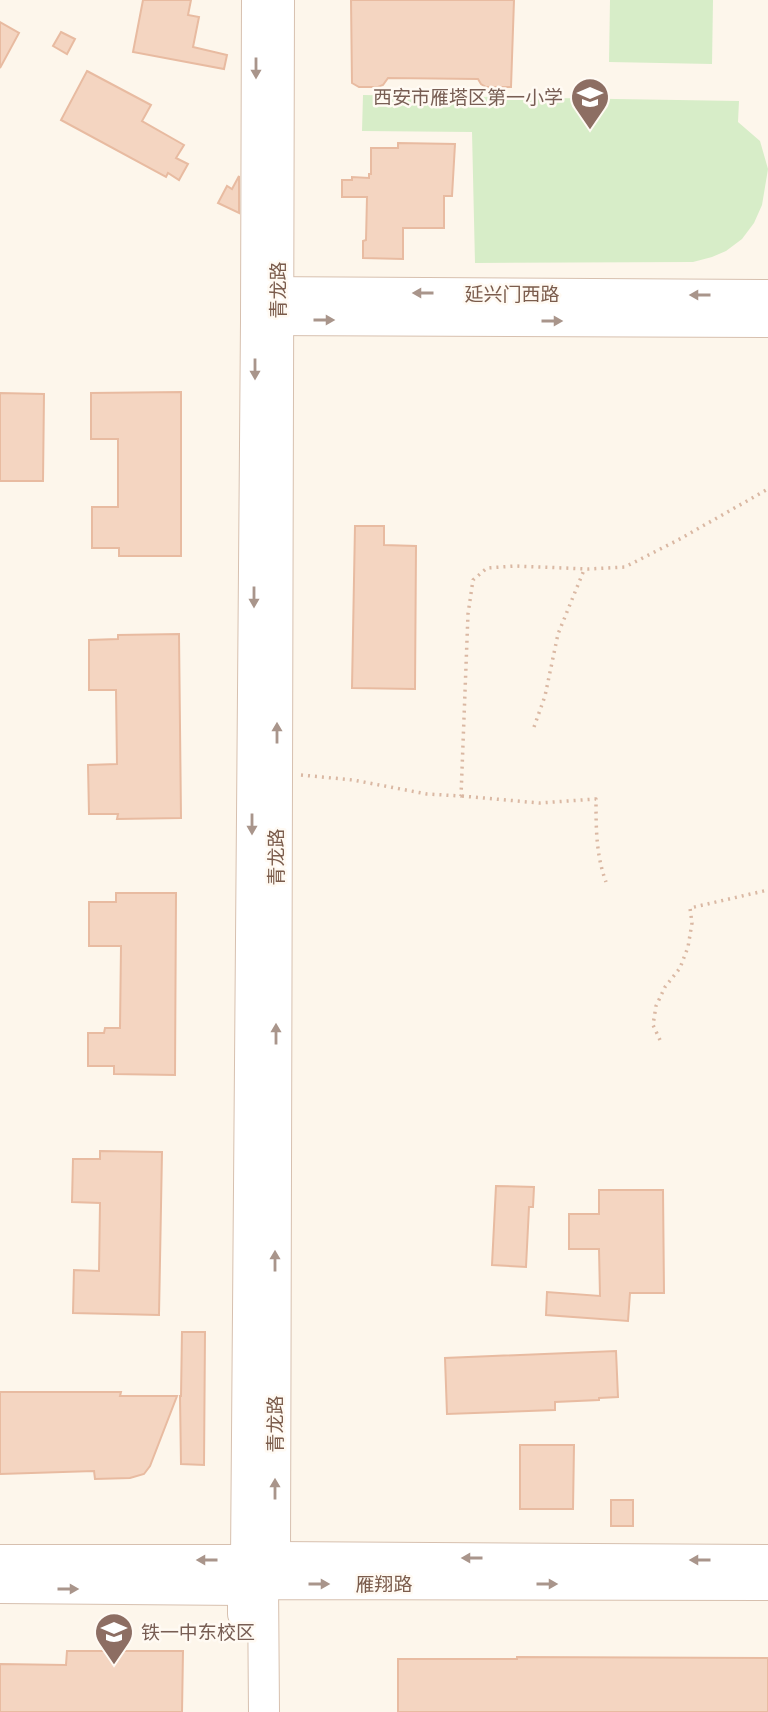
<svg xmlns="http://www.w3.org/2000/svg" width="768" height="1712" font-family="'DM Sans','Noto Sans SC',sans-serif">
  <rect width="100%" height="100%" fill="#fdf6eb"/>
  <g fill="#d7edc8">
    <polygon points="610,0 713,0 712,64 609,62"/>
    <polygon points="363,95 739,101 738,122 760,141 768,169 762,205 754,223 742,239 726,251 712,257 693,262 475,263 472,132 362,131"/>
  </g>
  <g fill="#f4d5c1" stroke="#e8bba1" stroke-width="2">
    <polygon points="143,0 191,0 188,15 199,17 193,47 227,55 224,69 133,52"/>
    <polygon points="351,0 514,0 511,87 486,87 481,84 478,79 388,78 383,85 378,87 359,87 352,83"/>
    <polygon points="0,22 19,33 0,68"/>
    <polygon points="61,32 75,39 67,54 53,46"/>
    <polygon points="87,71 151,105 142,121 184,145 176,158 188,164 179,180 168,173 166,177 61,120"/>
    <polygon points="398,143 455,144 452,196 444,196 444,228 403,228 403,259 363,258 363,241 366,240 367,197 342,197 342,180 352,180 352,177 369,178 369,174 371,174 371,148 398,148"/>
    <polygon points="239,176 239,213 218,203 227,186 232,189"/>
    <polygon points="181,392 181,556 119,556 119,548 92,548 92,507 118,507 118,439 91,439 91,393"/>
    <polygon points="0,393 44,394 43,481 0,481"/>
    <polygon points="355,526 384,526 384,545 416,546 415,689 352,688"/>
    <polygon points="179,634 181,818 117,819 118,814 89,814 88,765 117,764 116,690 89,690 89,640 118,639 118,635"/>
    <polygon points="116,893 176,893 175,1075 114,1074 114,1066 88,1066 88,1033 104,1033 105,1028 120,1028 121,946 89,946 89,902 116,902"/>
    <polygon points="100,1151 162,1152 159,1315 73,1313 74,1270 99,1271 100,1203 72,1202 73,1159 100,1159"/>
    <polygon points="496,1186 534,1187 533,1207 529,1207 526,1267 492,1265"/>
    <polygon points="599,1190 663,1190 664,1293 630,1293 628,1321 546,1315 547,1292 600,1296 599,1249 569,1249 569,1214 599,1214"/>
    <polygon points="182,1332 205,1332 204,1465 181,1464 180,1396 181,1396"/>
    <polygon points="616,1351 618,1397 599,1398 599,1400 555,1402 555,1410 447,1414 445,1358"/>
    <polygon points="0,1392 121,1392 120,1396 177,1396 150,1466 144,1474 130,1478 95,1479 94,1471 0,1474"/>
    <polygon points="520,1445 574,1445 573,1509 520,1509"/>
    <rect x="611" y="1500" width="22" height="26"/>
    <polygon points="67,1651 183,1651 182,1712 0,1712 0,1664 66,1665"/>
    <polygon points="517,1657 768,1658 768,1712 398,1712 398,1659 517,1659"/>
  </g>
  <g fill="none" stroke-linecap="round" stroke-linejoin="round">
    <defs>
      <g id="secondary">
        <polyline points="257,292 768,295"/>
        <polyline points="260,320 768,322"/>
        <polyline points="0,1560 246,1560 275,1557 768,1560"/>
        <polyline points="0,1588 243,1590 263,1584 768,1585"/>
        <polyline points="243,1614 243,1590 246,1560 256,321 257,0"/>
        <polyline points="264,1712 263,1584 275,1557 279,0"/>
      </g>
    </defs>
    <use href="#secondary" stroke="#d7c0af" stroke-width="32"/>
    <g stroke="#dab8a3" stroke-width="3.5" stroke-dasharray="2 5" stroke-linecap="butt">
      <polyline points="534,727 545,696 558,634 584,570"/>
      <polyline points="301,775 353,780 427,794 461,796 468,614 473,580 487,568 515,566 588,569 625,567 678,540 768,489"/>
      <path d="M462,796l77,7 57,-4c0,29 0,56 10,83"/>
      <polyline points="660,1040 653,1025 656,1006 665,987 680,968 688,947 692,923 690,908 768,890"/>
    </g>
    <use href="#secondary" stroke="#fff" stroke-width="30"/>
  </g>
  <defs><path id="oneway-solid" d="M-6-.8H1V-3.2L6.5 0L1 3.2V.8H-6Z" transform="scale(1.75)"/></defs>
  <g fill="#a9958b">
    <use href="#oneway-solid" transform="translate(256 68) rotate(90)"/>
    <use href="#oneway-solid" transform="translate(423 293) rotate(-180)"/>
    <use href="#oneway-solid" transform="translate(700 295) rotate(-180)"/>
    <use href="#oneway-solid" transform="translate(324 320)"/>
    <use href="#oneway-solid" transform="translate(552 321)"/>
    <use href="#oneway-solid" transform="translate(255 369) rotate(90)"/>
    <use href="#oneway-solid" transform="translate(254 597) rotate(90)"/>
    <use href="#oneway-solid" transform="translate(277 733) rotate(-90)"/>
    <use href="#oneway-solid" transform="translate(252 824) rotate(90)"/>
    <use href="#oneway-solid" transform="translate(276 1034) rotate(-90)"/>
    <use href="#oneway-solid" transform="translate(275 1261) rotate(-90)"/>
    <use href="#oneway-solid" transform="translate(275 1489) rotate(-90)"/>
    <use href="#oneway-solid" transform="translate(472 1558) rotate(-180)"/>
    <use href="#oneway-solid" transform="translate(207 1560) rotate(180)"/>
    <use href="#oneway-solid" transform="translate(700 1560) rotate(-180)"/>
    <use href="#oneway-solid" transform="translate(319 1584)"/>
    <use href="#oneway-solid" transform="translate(547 1584)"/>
    <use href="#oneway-solid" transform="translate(68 1589)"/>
  </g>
  <defs>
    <symbol id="school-pin" viewBox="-11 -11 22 30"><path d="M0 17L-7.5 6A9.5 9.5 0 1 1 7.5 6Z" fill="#8d6e63" stroke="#fffaf3"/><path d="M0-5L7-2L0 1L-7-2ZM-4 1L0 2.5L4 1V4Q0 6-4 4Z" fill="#fff"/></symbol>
  </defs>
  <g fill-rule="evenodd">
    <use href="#school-pin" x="568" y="75" width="44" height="60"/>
    <use href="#school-pin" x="92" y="1610" width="44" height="60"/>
  </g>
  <g text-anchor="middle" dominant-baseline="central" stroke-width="5" stroke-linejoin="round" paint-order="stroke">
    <g font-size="19" fill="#785e54" stroke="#fffaf3" text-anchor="end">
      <text x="563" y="97">西安市雁塔区第一小学</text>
      <text x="141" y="1632" text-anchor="start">铁一中东校区</text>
    </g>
    <g font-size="19" fill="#7b5c4c" stroke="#fffaf3">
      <text transform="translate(278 290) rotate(-90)">青龙路</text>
      <text x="512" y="294">延兴门西路</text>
      <text transform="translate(276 857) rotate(-90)">青龙路</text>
      <text transform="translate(275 1424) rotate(-90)">青龙路</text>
      <text x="384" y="1584">雁翔路</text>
    </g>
  </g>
</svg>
